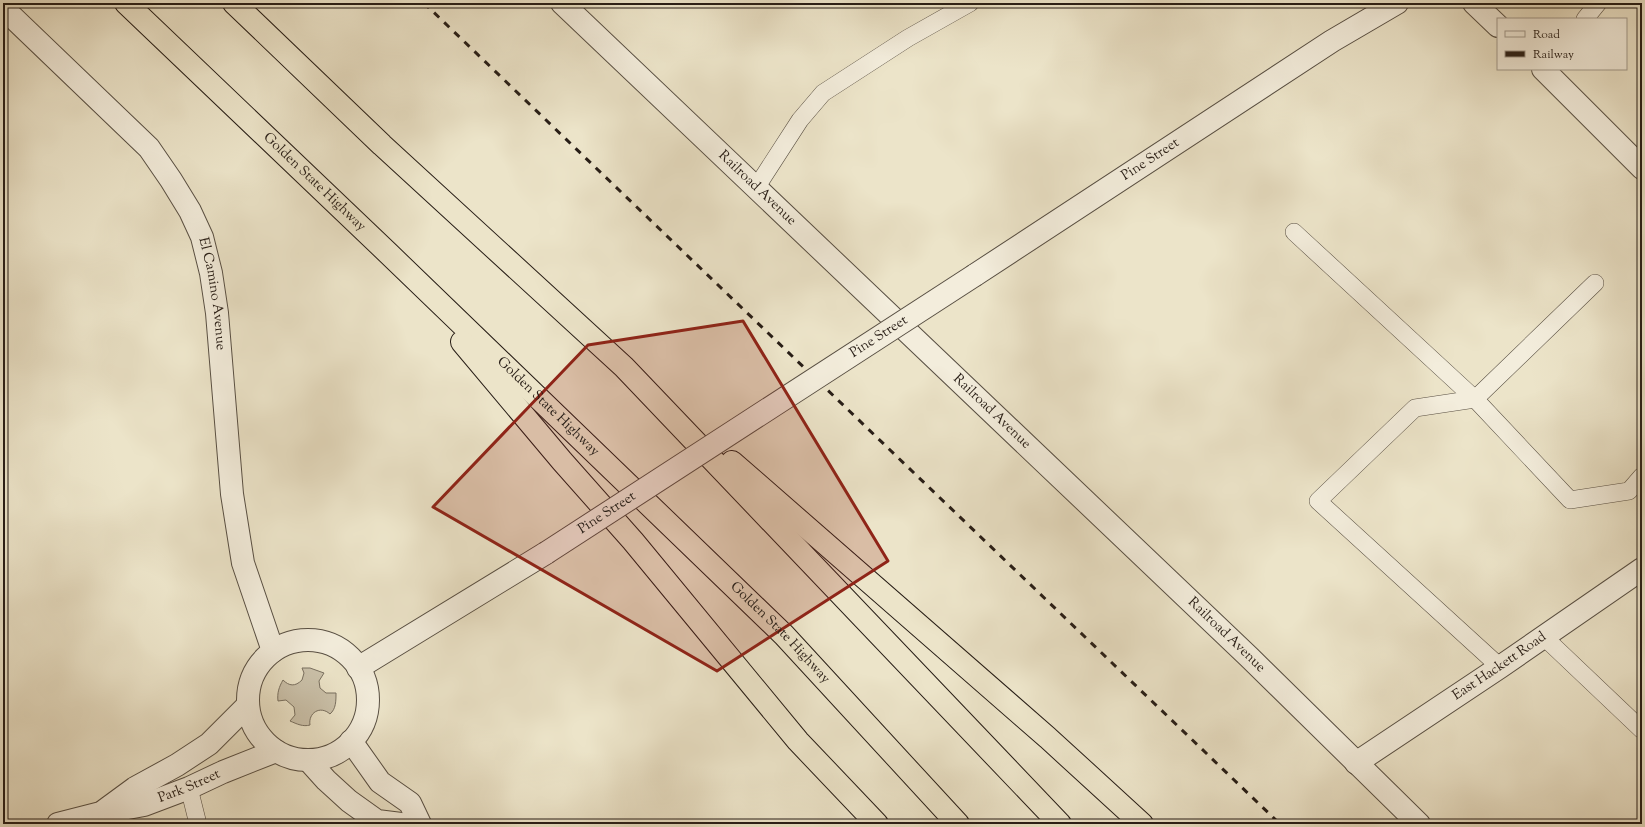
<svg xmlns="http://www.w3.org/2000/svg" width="1645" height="827" font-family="'Sorts Mill Goudy',serif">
  <rect width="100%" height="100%" fill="#ece4c9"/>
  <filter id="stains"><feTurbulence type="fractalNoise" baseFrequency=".005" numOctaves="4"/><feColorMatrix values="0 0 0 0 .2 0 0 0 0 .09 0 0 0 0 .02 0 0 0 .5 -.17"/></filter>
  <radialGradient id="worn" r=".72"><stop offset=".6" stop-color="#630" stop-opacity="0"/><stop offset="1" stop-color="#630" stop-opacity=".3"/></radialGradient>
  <path fill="#cbc2ab" stroke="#797060" d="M302,668h8l14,5 -5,8 1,7 6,5h10c0,8 0,16 -6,21 -10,-9 -22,-1 -20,11 -7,2 -13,-1 -20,-4l5,-6 -1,-8 -8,-7 -8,1c-1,-8 1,-14 5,-21 6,6 12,7 19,0l2,-7z"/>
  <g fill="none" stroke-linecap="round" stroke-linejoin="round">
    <defs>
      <g id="service">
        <polyline points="1585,19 1598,3"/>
        <polyline points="756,188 800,120 823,93 908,38 970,3"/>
        <polyline points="1294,232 1475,399 1570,500 1629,491 1642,476"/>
        <polyline points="1544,637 1642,730"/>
        <polyline points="1500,667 1318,501 1415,408 1475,399 1595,283"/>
        <polyline points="189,788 198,824"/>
      </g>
      <g id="minor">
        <path id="s1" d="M562,3l687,654 170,167"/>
        <polyline points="1474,3 1498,26"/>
        <polyline points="1543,69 1642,168"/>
        <path id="s2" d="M1356,763l144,-96 142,-98"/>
        <polyline points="105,810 135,788 177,765 209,744 248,705"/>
        <path id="s3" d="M58,824l43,-11 43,-8 45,-17 34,-16 53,-21"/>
      </g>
      <g id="tertiary">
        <path id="s4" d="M3,8l146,140 22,32 19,31 12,26 9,36 6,40 15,181 11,69 30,88"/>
        <path id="s5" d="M975,275l357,-234 65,-38"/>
        <circle cx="308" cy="700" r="60"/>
        <polyline points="358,668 546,553"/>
        <polyline points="351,741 380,782 410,803 420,824"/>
        <polyline points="308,760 326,780 349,801 377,821 401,824"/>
      </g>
      <g id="motorway">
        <path id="s6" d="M126,3l262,250 396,382 174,189"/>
        <polyline points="234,3 382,145 624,367 1060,824"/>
        <polyline points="462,342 562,461 633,541 798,741 877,824"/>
        <polyline points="732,462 1048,738 1142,824"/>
      </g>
    </defs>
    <use href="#service" stroke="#584f43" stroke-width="18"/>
    <use href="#minor" stroke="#584f43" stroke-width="24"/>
    <use href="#tertiary" stroke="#584f43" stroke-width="24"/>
    <use href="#motorway" stroke="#271d16" stroke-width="24"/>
    <use href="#service" stroke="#f3eddc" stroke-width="17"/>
    <use href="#minor" stroke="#f3eddc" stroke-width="22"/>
    <use href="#tertiary" stroke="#f3eddc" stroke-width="22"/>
    <use href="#motorway" stroke="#ece4c9" stroke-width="22"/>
    <polyline stroke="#271d16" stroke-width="3" stroke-dasharray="7 7" stroke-linecap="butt" points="424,3 1280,824"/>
    <defs>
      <g id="tertiary-bridge">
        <path id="s7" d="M546,553l429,-278"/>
      </g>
    </defs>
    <use href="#tertiary-bridge" stroke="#584f43" stroke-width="24" stroke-linecap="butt"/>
    <use href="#tertiary-bridge" stroke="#f3eddc" stroke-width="22"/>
  </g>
  <path fill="#8f2418" fill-opacity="0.2" stroke="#8f2418" stroke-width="3" stroke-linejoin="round" d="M743,321l145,240 -171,110 -284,-164 155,-162z"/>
  <g text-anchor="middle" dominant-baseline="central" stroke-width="4" stroke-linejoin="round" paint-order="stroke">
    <g font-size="14" fill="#271d16" stroke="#f3eddc">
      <text stroke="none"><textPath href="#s5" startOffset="210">Pine Street</textPath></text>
      <text stroke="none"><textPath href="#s6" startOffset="260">Golden State Highway</textPath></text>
      <text stroke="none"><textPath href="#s1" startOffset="269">Railroad Avenue</textPath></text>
      <text stroke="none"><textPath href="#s4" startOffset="364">El Camino Avenue</textPath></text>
      <text stroke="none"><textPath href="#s7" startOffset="397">Pine Street</textPath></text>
      <text stroke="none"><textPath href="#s6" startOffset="584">Golden State Highway</textPath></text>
      <text stroke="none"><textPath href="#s1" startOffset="593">Railroad Avenue</textPath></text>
      <text stroke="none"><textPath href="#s7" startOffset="73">Pine Street</textPath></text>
      <text stroke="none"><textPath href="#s6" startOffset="908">Golden State Highway</textPath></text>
      <text stroke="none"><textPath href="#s1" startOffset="917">Railroad Avenue</textPath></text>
      <text stroke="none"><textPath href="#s2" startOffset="173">East Hackett Road</textPath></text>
      <text stroke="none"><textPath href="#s3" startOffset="137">Park Street</textPath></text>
    </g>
  </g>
  <rect width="1645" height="827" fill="none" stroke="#ece4c9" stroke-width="16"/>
  <rect x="4" y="4" width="1637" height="819" fill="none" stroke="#271d16" stroke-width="2"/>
  <rect x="8" y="8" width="1629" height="811" fill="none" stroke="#271d16"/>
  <rect x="1497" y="18" width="130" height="52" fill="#f3eddc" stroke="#a19a8d"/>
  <rect x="1505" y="31" width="20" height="6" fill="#f3eddc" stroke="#a19a8d"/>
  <text x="1533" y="38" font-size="12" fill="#271d16">Road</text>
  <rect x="1505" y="51" width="20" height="6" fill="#271d16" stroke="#a19a8d"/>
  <text x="1533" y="58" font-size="12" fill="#271d16">Railway</text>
  <rect width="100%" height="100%" filter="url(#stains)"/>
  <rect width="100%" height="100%" fill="url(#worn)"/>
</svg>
